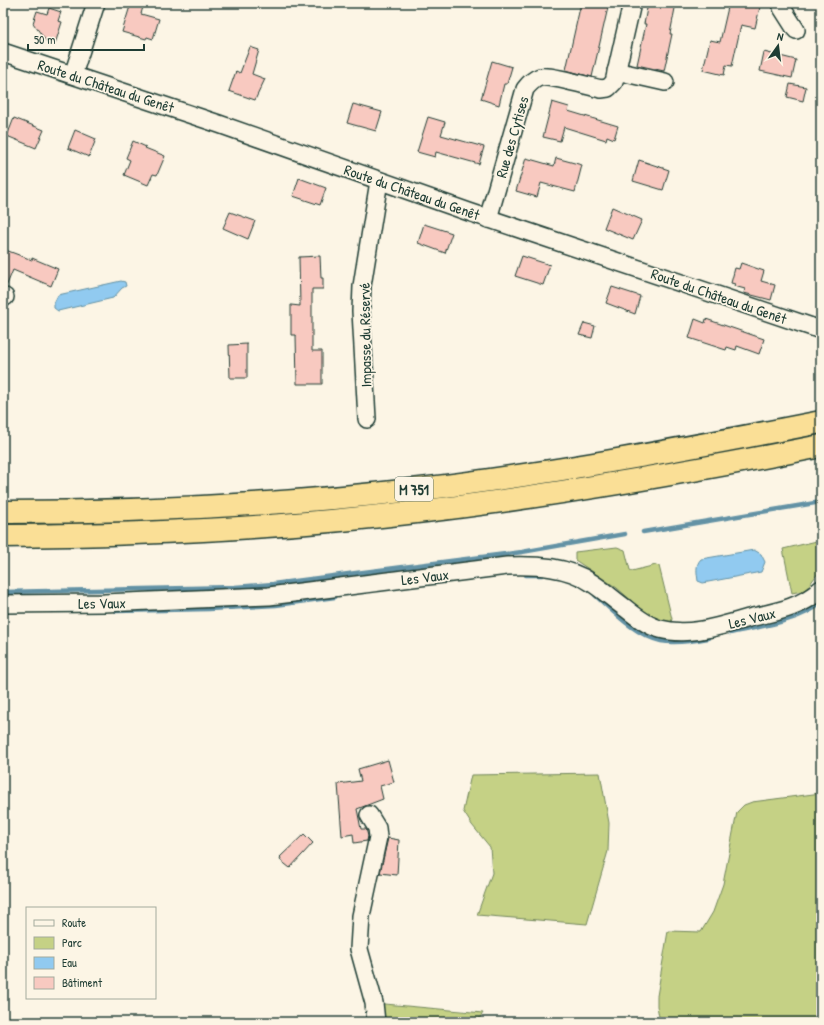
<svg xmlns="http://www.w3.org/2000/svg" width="824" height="1025" font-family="'Patrick Hand',sans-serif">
  <rect width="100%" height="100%" fill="#fcf5e5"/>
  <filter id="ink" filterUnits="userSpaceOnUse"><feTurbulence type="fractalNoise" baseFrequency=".025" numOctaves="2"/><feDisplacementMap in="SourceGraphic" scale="8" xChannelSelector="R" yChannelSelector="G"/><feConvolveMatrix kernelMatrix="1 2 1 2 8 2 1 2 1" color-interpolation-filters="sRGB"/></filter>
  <g filter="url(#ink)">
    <g fill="#c5d185" stroke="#72875c">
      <polygon points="821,540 821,569 807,588 802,591 792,593 783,549"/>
      <polygon points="617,547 625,550 630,570 632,571 656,565 659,566 672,619 671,622 665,622 653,617 642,610 617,588 575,560 575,552"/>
      <polygon points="600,773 609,823 608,851 587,924 477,915 492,873 490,847 472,825 463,811 471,775"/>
      <polygon points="821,793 821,1022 660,1022 657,1006 657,996 668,931 701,932 713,912 723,884 737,812 744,805 752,802"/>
      <polygon points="374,1003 483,1013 477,1022 376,1022"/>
    </g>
    <g fill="#91caf0" stroke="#6392a5">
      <polygon points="121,281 125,282 126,286 122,288 113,298 58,311 54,308 54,303 58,295"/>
      <path d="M754,550l7,4 4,8 -4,10 -58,11 -5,-2c-1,-8 -3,-16 3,-22z"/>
    </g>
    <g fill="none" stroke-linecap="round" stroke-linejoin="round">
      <g stroke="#6392a5" stroke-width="4.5">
        <polyline points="643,532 821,502"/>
        <polyline points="526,575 542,575"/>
        <polyline points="3,592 235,587 273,584 356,573 522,552 625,534"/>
        <path d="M595,595c19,17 40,40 66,46 15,3 32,0 47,-3"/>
        <polyline points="116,611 209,609 276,605 335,597"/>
        <path d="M730,633c28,-6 70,-12 91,-30"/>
      </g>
    </g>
    <g fill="#f8c9c0" stroke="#1f3d34">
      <polygon points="131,3 144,3 141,14 159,19 153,39 147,37 146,39 122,32"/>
      <polygon points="581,3 609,3 592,77 566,70"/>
      <polygon points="648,3 676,3 670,34 672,34 664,71 637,65 646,24 644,24"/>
      <polygon points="729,3 761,3 755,28 741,25 732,66 726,65 724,75 703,70 710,40 720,42"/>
      <polygon points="49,8 61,12 58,21 62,22 55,44 46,41 33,23 37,11 47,14"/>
      <polygon points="250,47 259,50 252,74 265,79 255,100 229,91 236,71 240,73"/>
      <polygon points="764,52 796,60 792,78 760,71"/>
      <polygon points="492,61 512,67 507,84 504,84 499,105 481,99"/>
      <polygon points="790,84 806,87 803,101 787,97"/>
      <polygon points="552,102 569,107 568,111 618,126 614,139 607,136 606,140 564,127 560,141 543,137"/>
      <polygon points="353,104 382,112 376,131 347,123"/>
      <polygon points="428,117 445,122 441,135 484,147 479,164 436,152 435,157 417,152"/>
      <polygon points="14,118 44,130 36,148 7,136"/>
      <polygon points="75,130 96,139 89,157 68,148"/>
      <polygon points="133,141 146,147 145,148 165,156 157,175 153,174 148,185 124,175 130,160 126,158"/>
      <polygon points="526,158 554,166 556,158 582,165 575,192 541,183 537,197 516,191"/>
      <polygon points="639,160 669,170 663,190 633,181"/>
      <polygon points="299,178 326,188 320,205 293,196"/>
      <polygon points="612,207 642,220 633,240 604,228"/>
      <polygon points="230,212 255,221 248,239 223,228"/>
      <polygon points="424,224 452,233 445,253 418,243"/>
      <polygon points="3,249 32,260 32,258 58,269 51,286 13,270 6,287 3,287"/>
      <polygon points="320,256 321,278 323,278 323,289 312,289 312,351 322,351 322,384 297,384 296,335 291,335 291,305 300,306 299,257"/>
      <polygon points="522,256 550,265 543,285 515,276"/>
      <polygon points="741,263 764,271 761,281 775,285 771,300 744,293 745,289 734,286 735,284 731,283 735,268 739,269"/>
      <polygon points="612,287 640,296 635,314 606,303"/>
      <polygon points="695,319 705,323 706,319 764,339 759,354 737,346 736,350 727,347 726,350 689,338"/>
      <polygon points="584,323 595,326 592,338 579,335"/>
      <polygon points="247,344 247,378 230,378 229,345"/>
      <polygon points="388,760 394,782 380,786 383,799 357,809 361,829 366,829 368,836 367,841 354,843 353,834 342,836 338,784 361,781 358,769"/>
      <polygon points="304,834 313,843 290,868 280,860 281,858 280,857"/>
      <polygon points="388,838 399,840 397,875 380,873"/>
    </g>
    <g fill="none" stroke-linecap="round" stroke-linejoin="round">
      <defs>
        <g id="minor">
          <polyline points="783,3 782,8 796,30"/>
          <polyline points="3,52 219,124 469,212 821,330"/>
          <polyline points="616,71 665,82"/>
          <polyline points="73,75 96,3"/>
          <path d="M488,219l37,-130c4,-5 8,-10 15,-12 12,-2 47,9 61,12l7,-1 6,-6 18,-79"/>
          <polyline points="3,297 5,297"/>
          <polyline points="367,419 361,311 362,286 379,181"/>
          <path d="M3,604l101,-1 165,-7 238,-30c29,-1 61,0 85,17 11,7 21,16 32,24 10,8 23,19 36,22 29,8 60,-3 89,-11 26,-6 52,-10 72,-29"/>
          <polyline points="369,815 377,828 378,837 361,916 359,949 374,1003 376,1022"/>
        </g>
        <g id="trunk">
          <path d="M3,512c139,0 279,-7 418,-23 134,-16 267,-41 400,-67"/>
          <path d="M3,536c141,-1 282,-8 422,-25 133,-16 264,-39 396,-65"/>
        </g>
      </defs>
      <use href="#minor" stroke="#1f3d34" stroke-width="20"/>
      <use href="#trunk" stroke="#1f3d34" stroke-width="25"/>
      <use href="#minor" stroke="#fcf5e5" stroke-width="17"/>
      <use href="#trunk" stroke="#fadf96" stroke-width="22"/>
    </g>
  </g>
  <g text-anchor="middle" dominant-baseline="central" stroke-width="3.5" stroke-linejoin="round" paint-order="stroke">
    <rect fill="#fcf5e5" stroke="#617469" stroke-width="1" x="395" y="477" width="38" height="24" rx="3"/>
    <g font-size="14" font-weight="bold" fill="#1f3d34">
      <text x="414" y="489">M 751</text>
    </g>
    <g font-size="15" fill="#1f3d34" stroke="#fcf5e5">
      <text transform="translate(106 86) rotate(18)">Route du Château du Genêt</text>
      <text transform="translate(512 137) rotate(-74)">Rue des Cytises</text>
      <text transform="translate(412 192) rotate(19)">Route du Château du Genêt</text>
      <text transform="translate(719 296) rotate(19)">Route du Château du Genêt</text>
      <text transform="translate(365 335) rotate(-91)">Impasse du Réservé</text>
      <text transform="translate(425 577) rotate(-7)">Les Vaux</text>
      <text transform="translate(102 603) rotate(-1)">Les Vaux</text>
      <text transform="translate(752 618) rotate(-14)">Les Vaux</text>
    </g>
  </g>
  <rect width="824" height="1025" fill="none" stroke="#fcf5e5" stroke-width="16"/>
  <rect x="8" y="8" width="808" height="1009" fill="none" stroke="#1f3d34" stroke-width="1.5" filter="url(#ink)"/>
  <rect x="26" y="907" width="130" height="92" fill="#fcf5e5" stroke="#a4ab9e"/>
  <rect x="34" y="920" width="20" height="6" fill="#fcf5e5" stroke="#a4ab9e"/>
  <text x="62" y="927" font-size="12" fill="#1f3d34">Route</text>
  <rect x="34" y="937" width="20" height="12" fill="#c5d185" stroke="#a4ab9e"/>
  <text x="62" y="947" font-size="12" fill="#1f3d34">Parc</text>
  <rect x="34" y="957" width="20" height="12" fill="#91caf0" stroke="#a4ab9e"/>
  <text x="62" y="967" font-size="12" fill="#1f3d34">Eau</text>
  <rect x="34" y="977" width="20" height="12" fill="#f8c9c0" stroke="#a4ab9e"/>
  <text x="62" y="987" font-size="12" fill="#1f3d34">Bâtiment</text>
  <g transform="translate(778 46) rotate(14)" stroke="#fcf5e5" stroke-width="3" paint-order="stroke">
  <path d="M0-3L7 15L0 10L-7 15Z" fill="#1f3d34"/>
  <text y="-6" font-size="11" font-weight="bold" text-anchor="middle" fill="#1f3d34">N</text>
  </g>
  <path d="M28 44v6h116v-6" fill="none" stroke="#1f3d34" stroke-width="2"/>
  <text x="34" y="44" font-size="12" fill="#1f3d34" stroke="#fcf5e5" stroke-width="3" paint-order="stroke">50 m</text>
</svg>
